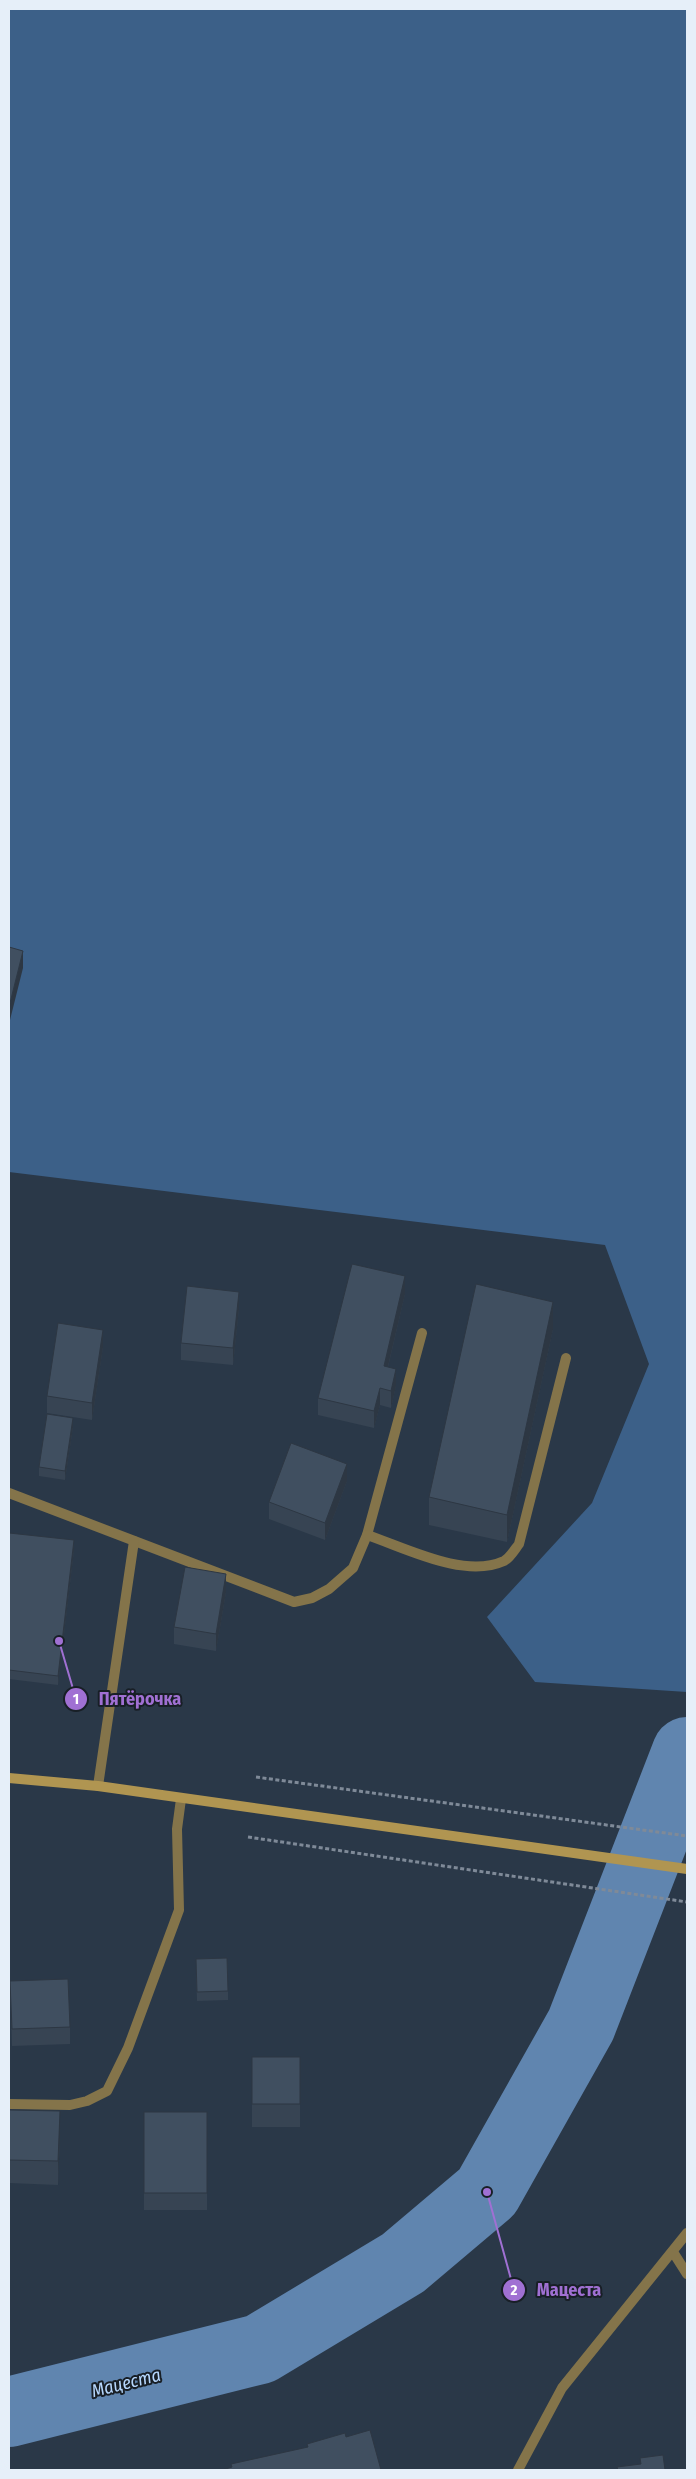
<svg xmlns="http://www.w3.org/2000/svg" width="696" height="2479" font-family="'Fira Sans Condensed',sans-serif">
  <rect width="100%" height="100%" fill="#2a3848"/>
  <polygon fill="#3c6088" points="9,9 687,9 687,1692 535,1682 487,1617 592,1503 649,1364 605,1245 9,1172"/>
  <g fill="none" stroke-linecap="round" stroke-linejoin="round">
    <polyline stroke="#6085af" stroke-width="70" points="9,2412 260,2349 403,2263 487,2192 581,2025 687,1752"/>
    <g stroke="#7f8a98" stroke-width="3" stroke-dasharray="4 2.5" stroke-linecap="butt">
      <polyline points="256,1777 687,1836"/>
      <polyline points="248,1837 687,1902"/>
    </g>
    <g stroke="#84744a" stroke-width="10">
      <polyline points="9,1493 294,1602 312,1598 329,1589 353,1568 367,1535 422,1333"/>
      <path d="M367,1535c39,13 97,44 137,26 6,-3 11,-12 15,-17l47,-186"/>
      <polyline points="98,1786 134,1541"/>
      <polyline points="9,2104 70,2105 87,2101 107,2091 128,2048 179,1910 177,1829 181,1799"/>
      <polyline points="673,2252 687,2274"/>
    </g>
    <polyline stroke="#84744a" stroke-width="10" points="518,2470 562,2388 687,2233"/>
    <polyline stroke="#b09551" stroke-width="10" points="9,1778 98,1786 687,1869"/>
  </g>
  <g fill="#374453">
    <polygon points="405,1294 388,1367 396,1386 391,1408 380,1405 374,1428 318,1415 318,1398"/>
    <polygon points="239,1309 233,1365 181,1360 181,1343"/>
    <polygon points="553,1329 507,1542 429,1525 429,1497"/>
    <polygon points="103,1347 92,1420 47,1413 47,1396"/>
    <polygon points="73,1427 65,1480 39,1476 39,1467"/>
    <polygon points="347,1481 325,1540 269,1519 269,1502"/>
    <polygon points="9,1533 74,1550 58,1685 9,1679"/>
    <polygon points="226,1592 216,1651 174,1644 174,1627"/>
    <polygon points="196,1968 228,1991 228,2000 197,2001"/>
    <polygon points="10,1981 70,2027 70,2044 12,2046"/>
    <rect x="252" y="2057" width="48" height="70"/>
    <polygon points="9,2110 60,2135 58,2185 9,2183"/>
    <rect x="144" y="2112" width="63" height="98"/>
  </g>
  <g fill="#2d3743">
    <polygon points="23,951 23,968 9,1024 9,1007"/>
    <polygon points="405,1276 405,1294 384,1383 384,1366"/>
    <polygon points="239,1292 239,1309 233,1365 233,1348"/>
    <polygon points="553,1302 553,1329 507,1542 507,1515"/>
    <polygon points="103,1330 103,1347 92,1420 92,1403"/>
    <polygon points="396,1369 396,1386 391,1408 391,1391"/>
    <polygon points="380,1388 380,1405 374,1428 374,1411"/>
    <polygon points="73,1418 73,1427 65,1480 65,1471"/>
    <polygon points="347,1464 347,1481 325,1540 325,1523"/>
    <polygon points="74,1540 74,1550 58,1685 58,1676"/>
    <polygon points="226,1574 226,1592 216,1651 216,1634"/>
    <polygon points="60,2111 60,2135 58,2185 58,2161"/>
  </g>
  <g fill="#404f60" stroke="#2d3743">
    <polygon points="9,947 23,951 9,1007"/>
    <polygon points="352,1264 405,1276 384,1366 396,1369 391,1391 380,1388 374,1411 318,1398"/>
    <polygon points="476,1284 553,1302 507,1515 429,1497"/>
    <polygon points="187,1286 239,1292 233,1348 181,1343"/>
    <polygon points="58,1323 103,1330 92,1403 47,1396"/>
    <polygon points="47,1414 73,1418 65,1471 39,1467"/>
    <polygon points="291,1443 347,1464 325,1523 269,1502"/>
    <polygon points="9,1533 74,1540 58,1676 9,1670"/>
    <polygon points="185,1567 226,1574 216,1634 174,1627"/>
    <polygon points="227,1958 228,1991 197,1992 196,1959"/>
    <polygon points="68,1979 70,2027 12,2029 10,1981"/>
    <rect x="252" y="2057" width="48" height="47"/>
    <polygon points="9,2110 60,2111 58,2161 9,2160"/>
    <rect x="144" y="2112" width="63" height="81"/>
    <polygon points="370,2430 381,2470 222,2470 232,2467 231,2464 308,2447 307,2444 345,2433 346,2437"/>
    <polygon points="663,2455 665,2470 618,2470 617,2467 641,2464 640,2458"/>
  </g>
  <g text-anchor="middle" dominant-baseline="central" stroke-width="4" stroke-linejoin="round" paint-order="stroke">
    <g font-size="18" font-style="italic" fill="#b6d7fd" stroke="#181f26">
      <text transform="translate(126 2383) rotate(-14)">Мацеста</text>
    </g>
  </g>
  <path fill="none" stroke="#a070d3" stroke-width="2" d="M59 1641L76 1699M487 2192L514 2290"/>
  <g fill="#a070d3" stroke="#181f26" stroke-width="2">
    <circle cx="59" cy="1641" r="5"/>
    <circle cx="487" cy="2192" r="5"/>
    <circle cx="76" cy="1699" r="12"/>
    <circle cx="514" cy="2290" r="12"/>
  </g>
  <g font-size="15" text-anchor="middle" font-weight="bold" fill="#fff">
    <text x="76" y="1704">1</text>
    <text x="514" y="2295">2</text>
  </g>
  <g font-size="18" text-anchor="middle" font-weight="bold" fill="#a070d3" stroke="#181f26" stroke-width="4" stroke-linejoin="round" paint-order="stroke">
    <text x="140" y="1705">Пятёрочка</text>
    <text x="569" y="2296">Мацеста</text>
  </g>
  <rect width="696" height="2479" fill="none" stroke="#e6eff9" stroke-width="20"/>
</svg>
